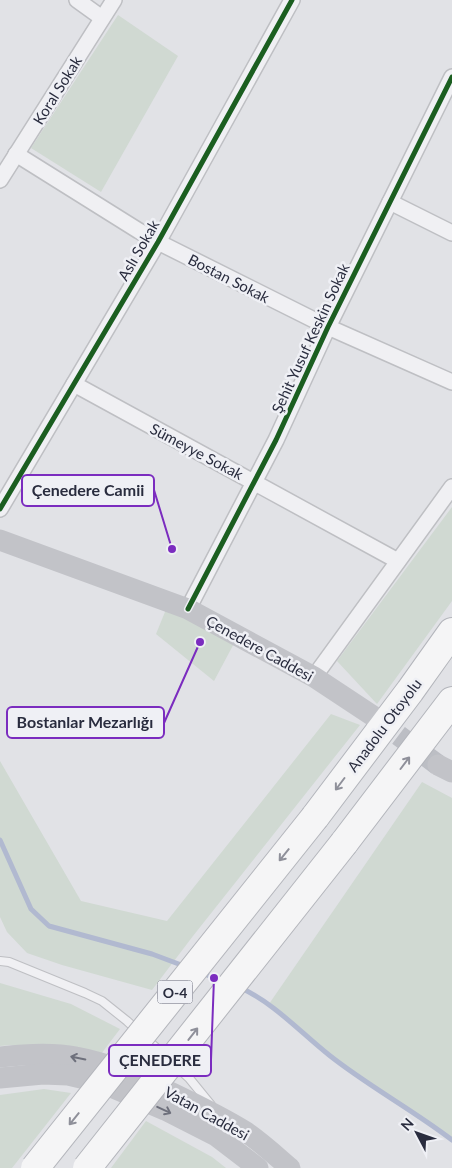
<svg xmlns="http://www.w3.org/2000/svg" width="452" height="1168" font-family="Lato,sans-serif">
  <rect width="100%" height="100%" fill="#e1e2e6"/>
  <g fill="#d0d9d2">
    <polygon points="118,15 178,56 101,192 31,148"/>
    <polygon points="452,507 452,601 377,704 337,661"/>
    <polygon points="169,602 238,636 214,681 156,634"/>
    <polygon points="331,714 360,725 193,936 152,990 62,965 27,953 7,932 0,917 0,761 81,901 167,921"/>
    <polygon points="422,782 452,798 452,1142 330,1055 269,1004"/>
    <polygon points="0,983 71,1004 120,1029 101,1054 10,1045 0,1046"/>
    <polygon points="44,1089 71,1093 12,1168 0,1168 0,1095"/>
    <polygon points="146,1121 212,1157 226,1168 111,1168"/>
  </g>
  <g fill="none" stroke-linecap="round" stroke-linejoin="round">
    <g stroke="#b1b9d0" stroke-width="5">
      <polyline points="0,840 31,909 49,926 152,954 184,966"/>
      <polyline points="201,973 224,981"/>
      <path d="M241,988c34,16 59,44 88,67 39,31 84,55 123,85"/>
    </g>
    <polyline stroke="#bcbec4" stroke-width="21" stroke-dasharray="21 11" stroke-linecap="butt" points="373,716 438,765"/>
    <defs>
      <polyline id="lane" points="0,961 9,962 85,993 102,1001 127,1021 189,1078 211,1105"/>
      <g id="street">
        <polyline points="77,0 102,18"/>
        <polyline points="16,154 139,231 158,242 328,327 452,382"/>
        <polyline points="0,180 114,0"/>
        <polyline points="390,202 452,233"/>
        <polyline points="74,384 398,561"/>
        <polyline points="0,509 158,242 292,0"/>
        <polyline points="188,609 276,440 328,327 452,77"/>
        <polyline points="314,677 452,487"/>
      </g>
      <g id="highway">
        <polyline points="315,817 410,691 452,632"/>
        <polyline points="344,843 452,701"/>
      </g>
    </defs>
    <use href="#lane" stroke="#bebfc3" stroke-width="10"/>
    <use href="#street" stroke="#bebfc3" stroke-width="18"/>
    <use href="#highway" stroke="#b3b5bb" stroke-width="30"/>
    <use href="#lane" stroke="#f0f0f3" stroke-width="8"/>
    <use href="#street" stroke="#f0f0f3" stroke-width="15"/>
    <g stroke="#c2c3c8" stroke-width="21">
      <polyline points="0,540 188,609 314,677 373,716"/>
      <polyline points="438,765 452,772"/>
      <path d="M0,1057c25,-3 51,-5 76,0 34,6 65,21 96,36 25,12 50,24 74,39 16,11 30,24 44,36"/>
      <polyline points="0,1078 43,1074 68,1075 102,1083 165,1110 216,1136 258,1168"/>
    </g>
    <use href="#highway" stroke="#f5f5f6" stroke-width="28"/>
    <defs>
      <g id="highway-bridge">
        <polyline points="35,1168 315,817"/>
        <polyline points="87,1168 344,843"/>
      </g>
    </defs>
    <use href="#highway-bridge" stroke="#b3b5bb" stroke-width="30" stroke-linecap="butt"/>
    <use href="#highway-bridge" stroke="#f5f5f6" stroke-width="28"/>
    <defs>
      <g id="cycleway">
        <polyline points="0,509 158,242 292,0"/>
        <polyline points="188,609 276,440 328,327 452,77"/>
      </g>
    </defs>
    <use href="#cycleway" stroke="#eff0f5" stroke-width="8"/>
    <use href="#cycleway" stroke="#1b5e20" stroke-width="5"/>
  </g>
  <defs><path id="oneway-shaft" d="M-6 0H5M1.5-3L5.5 0L1.5 3" fill="none" stroke-width="1.6" stroke-linecap="round" stroke-linejoin="round" transform="scale(1.25)"/></defs>
  <g stroke="#8f909a">
    <use href="#oneway-shaft" transform="translate(405 763) rotate(-53)"/>
    <use href="#oneway-shaft" transform="translate(340 784) rotate(127)"/>
    <use href="#oneway-shaft" transform="translate(284 855) rotate(129)"/>
    <use href="#oneway-shaft" transform="translate(193 1034) rotate(-52)"/>
    <use href="#oneway-shaft" transform="translate(74 1119) rotate(129)"/>
  </g>
  <g stroke="#6e707c">
    <use href="#oneway-shaft" transform="translate(78 1058) rotate(-168)"/>
    <use href="#oneway-shaft" transform="translate(164 1110) rotate(25)"/>
  </g>
  <g text-anchor="middle" dominant-baseline="central" stroke-width="5" stroke-linejoin="round" paint-order="stroke">
    <rect fill="#eff0f5" stroke="#646775" stroke-width="1" x="157.5" y="980.5" width="35" height="23" rx="4"/>
    <g font-size="14" font-weight="bold" fill="#292c3e">
      <text x="175" y="992">O-4</text>
    </g>
    <g font-size="15" fill="#292c3e" stroke="#eff0f5">
      <text transform="translate(57 90) rotate(-58)">Koral Sokak</text>
      <text transform="translate(138 250) rotate(-60)">Aslı Sokak</text>
      <text transform="translate(229 278) rotate(27)">Bostan Sokak</text>
      <text transform="translate(310 338) rotate(-65)">Şehit Yusuf Keskin Sokak</text>
      <text transform="translate(197 451) rotate(28)">Sümeyye Sokak</text>
      <text transform="translate(260 648) rotate(29)">Çenedere Caddesi</text>
      <text transform="translate(384 725) rotate(-53)">Anadolu Otoyolu</text>
      <text transform="translate(207 1113) rotate(29)">Vatan Caddesi</text>
    </g>
  </g>
  <path fill="none" stroke="#7b2cbf" stroke-width="2" d="M172 549L154 490M200 642L164 723M214 978L211 1060"/>
  <g fill="#7b2cbf" stroke="#eff0f5" stroke-width="2">
    <circle cx="172" cy="549" r="5"/>
    <circle cx="200" cy="642" r="5"/>
    <circle cx="214" cy="978" r="5"/>
  </g>
  <g fill="#eff0f5" stroke="#7b2cbf" stroke-width="2">
    <rect x="22" y="475" width="132" height="31" rx="5"/>
    <rect x="7" y="707" width="157" height="31" rx="5"/>
    <rect x="109" y="1045" width="102" height="31" rx="5"/>
  </g>
  <g font-size="16" text-anchor="middle" font-weight="bold" fill="#292c3e">
    <text x="88" y="496">Çenedere Camii</text>
    <text x="85" y="728">Bostanlar Mezarlığı</text>
    <text x="160" y="1066">ÇENEDERE</text>
  </g>
  <g transform="translate(417 1133) rotate(311)" stroke="#eff0f5" stroke-width="4" paint-order="stroke">
  <path d="M0-4L9 19L0 12L-9 19Z" fill="#292c3e"/>
  <text y="-8" font-size="14" font-weight="bold" text-anchor="middle" fill="#292c3e">N</text>
  </g>
</svg>
